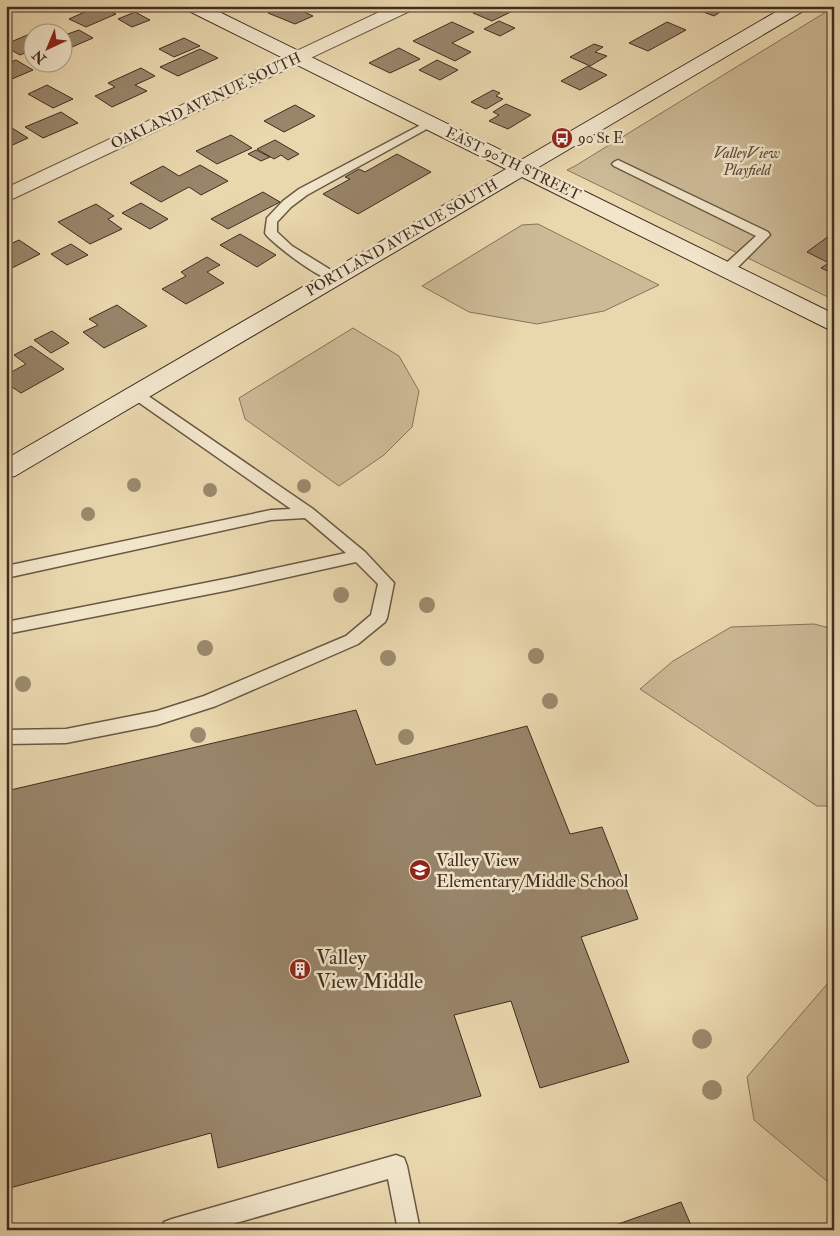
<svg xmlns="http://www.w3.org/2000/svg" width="840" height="1236" font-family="'IM FELL Double Pica',serif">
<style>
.green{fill:#ccba96;stroke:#86745b}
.building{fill:#98856a;stroke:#402d20}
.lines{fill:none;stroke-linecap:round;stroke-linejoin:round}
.lane-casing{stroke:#6a5844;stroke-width:3}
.street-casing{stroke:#6a5844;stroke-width:2}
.secondary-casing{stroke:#402d20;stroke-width:2}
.lane{fill:#f1e5ca;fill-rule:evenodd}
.street{fill:#f1e5ca;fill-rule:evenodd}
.secondary{fill:#f1e5ca;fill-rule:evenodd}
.tree{fill:#9b896d}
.labels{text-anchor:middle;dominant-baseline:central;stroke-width:5;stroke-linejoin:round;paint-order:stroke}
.far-street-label{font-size:15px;fill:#402d20;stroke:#f1e5ca}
.far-poi-label{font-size:15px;fill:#402d20;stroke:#f1e5ca;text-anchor:start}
.far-park-label{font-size:15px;font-style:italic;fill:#5c4938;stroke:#f1e5ca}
.poi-label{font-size:18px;fill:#402d20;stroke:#f1e5ca;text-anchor:start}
.near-poi-label{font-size:21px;fill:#402d20;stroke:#f1e5ca;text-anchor:start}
</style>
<rect width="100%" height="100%" fill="#e9d7ae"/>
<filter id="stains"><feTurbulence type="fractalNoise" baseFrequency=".004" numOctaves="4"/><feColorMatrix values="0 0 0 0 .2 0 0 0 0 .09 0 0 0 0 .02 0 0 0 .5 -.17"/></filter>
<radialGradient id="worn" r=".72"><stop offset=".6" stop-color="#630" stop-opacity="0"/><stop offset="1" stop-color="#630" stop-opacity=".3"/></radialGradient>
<!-- green -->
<path class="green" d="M834,7V300L567,170L575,166Z
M538,224L659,285L604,311L537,324L469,312L422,286L522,225Z
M353,328L399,356L419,391L412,427L384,455L339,486L245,419L239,398Z
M814,624L834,629V806H817L640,689L673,661L731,627Z
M834,976V1187L754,1120L747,1077Z"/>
<!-- building -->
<path class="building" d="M98,6L116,14L86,27L69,19Z
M282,6H292L313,16L295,24L268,13Z
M486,6H514L519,8L492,21L473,13Z
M696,6H730L714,16L693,8Z
M135,12L150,20L132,27L118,19Z
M499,21L515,28L500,36L484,29Z
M452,22L474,32L452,43L471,52L455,61L413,41Z
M667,22L686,30L648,51L629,43Z
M79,30L93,38L72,47L62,41V36Z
M32,33V50L20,55L6,47V44Z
M184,38L200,46L174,57L159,49Z
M594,44L603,47L595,52L607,56L590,66L570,57Z
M399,48L420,59L390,73L369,63Z
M200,49L218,58L178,76L160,67Z
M16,60L33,70L12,79L6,75V64Z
M437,60L458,70L440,80L419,70Z
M588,66L607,75L580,90L561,81Z
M141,68L155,76L135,85L147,91L112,107L95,96L115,87L108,83Z
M47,85L73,99L53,108L28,94Z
M493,90L500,93L496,96L503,99L486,109L471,102Z
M506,104L531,115L508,129L489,121L499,115L493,112Z
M295,105L315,116L284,132L264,121Z
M61,112L78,123L43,138L25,127Z
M12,128L28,138L6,148V131Z
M231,135L252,148L217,164L196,151Z
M275,140L299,154L288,160L281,155L274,159L257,149Z
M256,150L270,157L261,161L248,154Z
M397,154L431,172L358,214L323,194L350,179L345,177L359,169L365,172Z
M200,165L228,181L201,195L189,187L161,202L130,183L163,166L179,176Z
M263,192L280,202L228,229L211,219Z
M141,203L168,219L150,229L122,213Z
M96,204L114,216L108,219L122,229L90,244L58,222Z
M833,233H834V274L821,268L829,263L807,252Z
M240,234L276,255L257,267L220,245Z
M19,240L40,254L6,271V246Z
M71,244L88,255L67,265L51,254Z
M207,257L220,265L207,272L224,283L186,304L162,289L186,276L181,272Z
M117,305L147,326L104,348L83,332L98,325L89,319Z
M52,331L69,343L51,353L34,340Z
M31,346L64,369L21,393L6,383V375L26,364L14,355Z
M356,710L376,765L527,726L570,834L602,827L638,919L581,937L629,1062L540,1088L511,1001L454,1015L481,1096L218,1168L211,1133L6,1189V791Z
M681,1202L693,1230H601Z"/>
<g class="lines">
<!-- lane casing -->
<g class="lane-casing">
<path id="lane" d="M430,120L434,121L436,123L434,125L307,195L291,207L277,222V232L292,246L339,275L340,278L339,281C324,284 278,247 267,236L265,233L267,218L283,201L299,189Z
M618,160L768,232L770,235L732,273H722L721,270L722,267L756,236L614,166L612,164L614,162Z
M136,390L141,391L313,509L365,552L394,583L387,618L385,622L358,644L216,706L157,725L66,743L6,744V730L66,729L157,711L204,696L346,636L371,615L378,584L356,562L230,590L6,634V622L230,578L346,553L305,518L271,520L6,578V566L271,510L291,509L131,397L129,394L131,391Z
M396,1155L404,1158L407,1166L420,1230H398L388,1179L212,1230H161L164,1222L172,1219Z"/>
</g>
<!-- street casing -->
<g class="street-casing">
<path id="street" d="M6,6H18L16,10L6,13Z
M392,6H414L412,10L6,202V188Z"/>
</g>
<!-- secondary casing -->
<g class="secondary-casing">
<path id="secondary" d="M185,6H207L521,160L786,6H807L805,10L537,168L834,314V330L826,328L522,177L15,476L6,478V459L506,169L187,10Z"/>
</g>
<!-- lane -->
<use href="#lane" class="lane"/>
<!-- street -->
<use href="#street" class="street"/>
<!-- secondary -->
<use href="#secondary" class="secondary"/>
</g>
<!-- trees -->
<g class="tree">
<circle cx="134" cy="485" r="7"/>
<circle cx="304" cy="486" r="7"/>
<circle cx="210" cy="490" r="7"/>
<circle cx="88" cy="514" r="7"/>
<circle cx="341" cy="595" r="8"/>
<circle cx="427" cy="605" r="8"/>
<circle cx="205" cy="648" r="8"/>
<circle cx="536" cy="656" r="8"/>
<circle cx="388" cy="658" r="8"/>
<circle cx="23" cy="684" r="8"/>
<circle cx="550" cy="701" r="8"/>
<circle cx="198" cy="735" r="8"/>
<circle cx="406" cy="737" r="8"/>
<circle cx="702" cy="1039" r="10"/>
<circle cx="712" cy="1090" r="10"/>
</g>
<!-- icons -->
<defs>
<g id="bus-disc" transform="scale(1.125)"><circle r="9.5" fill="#8f2418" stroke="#f1e5ca"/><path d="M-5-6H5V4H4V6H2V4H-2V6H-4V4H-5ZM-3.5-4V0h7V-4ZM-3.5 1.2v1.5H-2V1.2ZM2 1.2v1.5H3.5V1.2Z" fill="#fff"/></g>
<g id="school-disc" transform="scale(1.125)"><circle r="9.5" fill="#8f2418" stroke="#f1e5ca"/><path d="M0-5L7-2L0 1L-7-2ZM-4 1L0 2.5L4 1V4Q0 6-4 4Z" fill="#fff"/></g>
<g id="building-disc" transform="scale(1.125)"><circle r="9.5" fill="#8f2418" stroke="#f1e5ca"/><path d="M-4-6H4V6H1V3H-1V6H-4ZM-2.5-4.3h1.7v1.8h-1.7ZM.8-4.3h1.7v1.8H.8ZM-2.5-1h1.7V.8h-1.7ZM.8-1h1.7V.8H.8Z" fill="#fff"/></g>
</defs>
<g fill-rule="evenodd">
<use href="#bus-disc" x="562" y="138"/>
<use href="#school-disc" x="420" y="870"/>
<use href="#building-disc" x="300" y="969"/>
</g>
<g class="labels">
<!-- far-street labels -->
<g class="far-street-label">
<text transform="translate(206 101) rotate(-25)">OAKLAND AVENUE SOUTH</text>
<text transform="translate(513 164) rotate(26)">EAST 90TH STREET</text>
<text transform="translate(402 238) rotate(-30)">PORTLAND AVENUE SOUTH</text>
</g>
<!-- far-poi labels -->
<g class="far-poi-label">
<text x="578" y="138">90 St E</text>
</g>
<!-- far-park labels -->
<g class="far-park-label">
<text x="747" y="153">ValleyView<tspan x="747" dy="17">Playfield</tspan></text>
</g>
<!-- poi labels -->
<g class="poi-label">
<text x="436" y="860">Valley View<tspan x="436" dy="21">Elementary/Middle School</tspan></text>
</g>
<!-- near-poi labels -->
<g class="near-poi-label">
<text x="316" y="957">Valley<tspan x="316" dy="24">View Middle</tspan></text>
</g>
</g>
<!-- margin -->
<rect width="840" height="1236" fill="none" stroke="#e9d7ae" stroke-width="25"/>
<rect x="8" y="8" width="825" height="1221" fill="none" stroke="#402d20" stroke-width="2.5"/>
<rect x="12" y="12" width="815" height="1211" fill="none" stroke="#402d20"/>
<!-- north arrow -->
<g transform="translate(48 48) rotate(224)"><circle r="24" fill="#f1e5ca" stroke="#aa9b86"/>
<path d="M0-4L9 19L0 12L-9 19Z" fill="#8f2418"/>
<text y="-8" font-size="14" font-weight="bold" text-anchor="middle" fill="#402d20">N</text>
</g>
<rect width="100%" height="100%" filter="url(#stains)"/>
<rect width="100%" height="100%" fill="url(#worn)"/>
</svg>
